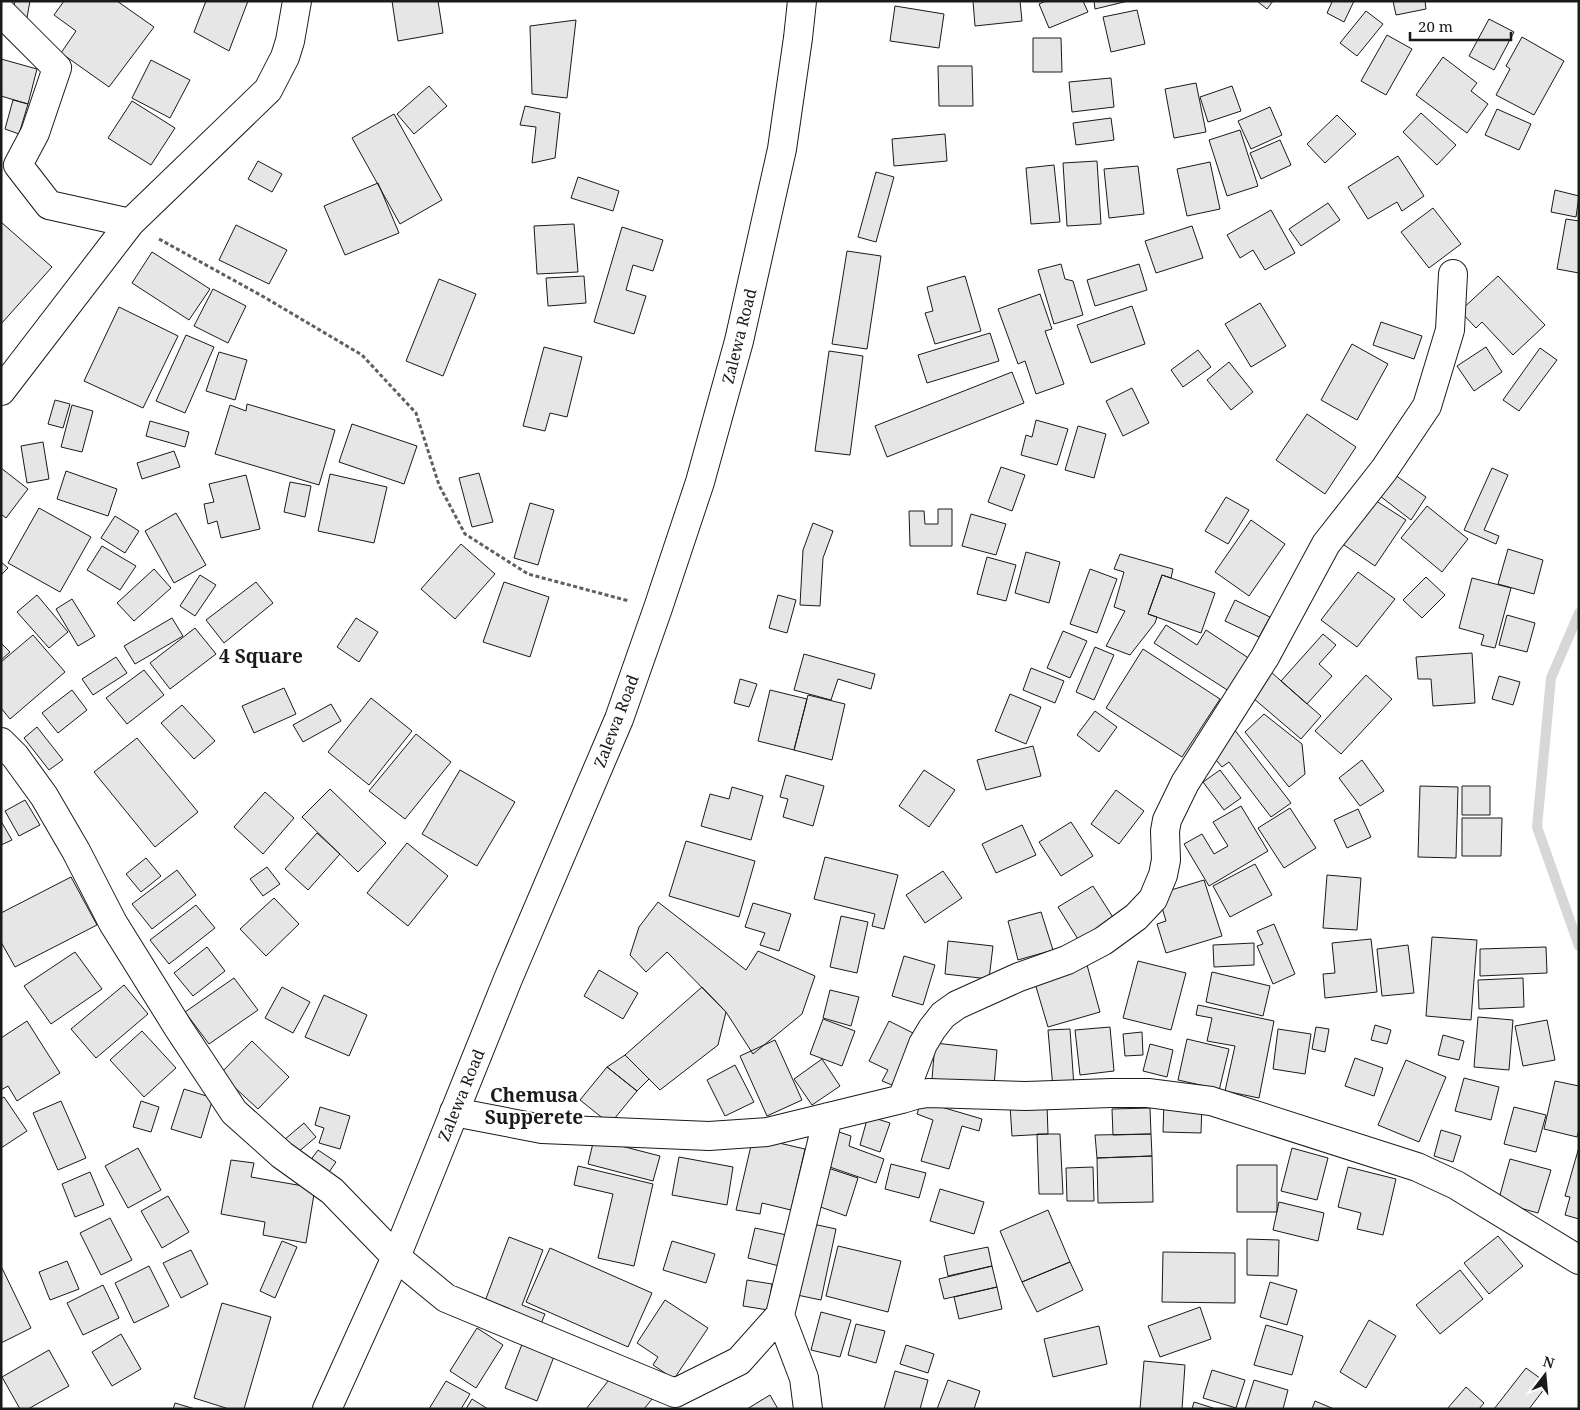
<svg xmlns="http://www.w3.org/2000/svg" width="1580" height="1410" font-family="'Noto Serif',serif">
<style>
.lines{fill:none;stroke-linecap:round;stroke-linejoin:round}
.stream{stroke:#d7d7d7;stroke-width:10}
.building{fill:#e6e6e6;stroke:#1a1a1a}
.minor-casing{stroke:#1a1a1a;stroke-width:30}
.trunk-casing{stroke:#1a1a1a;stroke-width:30}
.path{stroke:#5f5f5f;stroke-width:3;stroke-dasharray:4 2.5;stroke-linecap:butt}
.minor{stroke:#fff;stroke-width:28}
.trunk{stroke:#fff;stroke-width:28}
.labels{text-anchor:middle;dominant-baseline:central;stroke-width:4;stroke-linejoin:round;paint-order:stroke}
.street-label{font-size:16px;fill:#1a1a1a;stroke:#fff}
.quarter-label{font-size:19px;font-weight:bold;fill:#1a1a1a;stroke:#fff}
</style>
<rect width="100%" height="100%" fill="#fff"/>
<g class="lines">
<!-- stream -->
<path class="stream" d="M1579,613L1551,678L1537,827L1579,946"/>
</g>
<!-- building -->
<path class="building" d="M15,1H30L26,23L11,20Z
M64,1H117L154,27L109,87L61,53L76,31L54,15Z
M206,1H248L229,51L194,32Z
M392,1H438L443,33L398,41Z
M973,1H1020L1022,21L975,26Z
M1046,1H1083L1088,12L1049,28L1039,4Z
M1094,1H1128L1095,9Z
M1257,1H1273L1267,9Z
M1331,1H1354L1344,22L1327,13L1332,2Z
M1393,1H1425L1426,9L1396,15Z
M895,6L944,14L939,48L890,41Z
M1137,10L1145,44L1111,52L1103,17Z
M1366,11L1383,24L1357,56L1340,43Z
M1489,19L1514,32L1494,70L1469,56Z
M576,20L567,98L532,94L530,26Z
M1387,35L1412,49L1386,95L1361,81Z
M1522,37L1564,61L1534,115L1496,95L1510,69L1506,66Z
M1033,38H1061L1062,72H1033Z
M1443,57L1477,83L1471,91L1488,104L1467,133L1416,95Z
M1,59L37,69L28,104L1,96Z
M151,60L190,80L170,118L132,98Z
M938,66H972L973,106H939Z
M1111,78L1114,107L1072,112L1069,82Z
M1196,83L1206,132L1174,138L1165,89Z
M429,86L447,106L414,134L397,114Z
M1232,86L1241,111L1208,122L1200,97Z
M13,100L28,104L19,134L5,129Z
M132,101L175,128L151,165L108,138Z
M525,106L560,113L555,158L532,163L536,127L520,125Z
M1270,107L1282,135L1251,149L1238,121Z
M1497,109L1531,124L1519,150L1485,135Z
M1421,113L1456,145L1437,165L1403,132Z
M394,114L442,200L400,224L352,138Z
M1337,115L1356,134L1325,163L1307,144Z
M1111,118L1114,140L1076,145L1073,123Z
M1240,130L1258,186L1227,196L1209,140Z
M945,134L947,161L894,166L892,139Z
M1280,140L1291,165L1261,179L1250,153Z
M1398,156L1424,196L1402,211L1397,202L1368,219L1348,187Z
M258,161L282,174L272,192L248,179Z
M1097,161L1101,224L1067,226L1063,163Z
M1210,162L1220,209L1187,216L1177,169Z
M1054,165L1060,222L1031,224L1026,168Z
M1138,166L1144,214L1109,218L1104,169Z
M876,172L894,177L876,242L858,237Z
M578,177L619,191L613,211L571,198Z
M378,183L399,233L345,255L324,206Z
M1555,190L1579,196L1576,217L1551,212Z
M1328,203L1340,220L1301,246L1289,229Z
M1433,208L1461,244L1429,268L1401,232Z
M1271,210L1295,253L1265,270L1253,250L1240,258L1227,235Z
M1566,219L1579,221V273L1557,269Z
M1,222L52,267L1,324Z
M574,224L578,272L537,274L534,226Z
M236,225L287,250L269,284L219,260Z
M1192,226L1203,258L1156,273L1145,241Z
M622,227L663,240L653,271L633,265L626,290L646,296L634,334L594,322Z
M847,251L881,256L867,349L832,344Z
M152,252L210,289L189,320L132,283Z
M1061,264L1065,279L1073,281L1083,315L1054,324L1038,270Z
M1139,264L1147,290L1095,306L1087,280Z
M584,276L586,303L548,306L546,278Z
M965,276L981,331L935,344L925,313L933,311L927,287Z
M1498,276L1545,325L1513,355L1482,322L1476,328L1460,311Z
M439,279L476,294L443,376L406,361Z
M213,289L246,306L228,343L194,326Z
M1040,294L1052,329L1045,331L1064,384L1036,394L1025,361L1018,364L998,309Z
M1260,303L1286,346L1251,367L1225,324Z
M1132,306L1145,344L1091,363L1077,325Z
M119,307L178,336L143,408L84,381Z
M1381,322L1422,336L1414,359L1373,345Z
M990,333L999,361L927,383L918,355Z
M186,335L214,347L185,413L156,401Z
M1352,344L1388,364L1357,420L1321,400Z
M544,347L582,357L567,417L550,413L545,431L523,426Z
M1486,347L1502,372L1474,391L1457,366Z
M1540,348L1557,360L1519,411L1503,400Z
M1198,350L1211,367L1183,387L1171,370Z
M829,351L863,356L850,455L815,451Z
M219,352L247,360L235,400L206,391Z
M1229,362L1253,392L1231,410L1207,380Z
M1012,372L1024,403L887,457L875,426Z
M1132,388L1149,423L1123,436L1106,401Z
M55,400L70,404L63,428L48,424Z
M247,404L335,430L319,485L215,454L230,405L246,411Z
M72,405L93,411L82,452L61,447Z
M1307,414L1356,447L1325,494L1276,460Z
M1036,420L1068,429L1057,465L1021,455L1026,435L1032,437Z
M150,421L189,432L185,447L146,436Z
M352,424L417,446L404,484L339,462Z
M1078,426L1106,434L1094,478L1065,470Z
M43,442L49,479L27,483L21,446Z
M174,451L180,467L142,479L137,463Z
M1001,467L1025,475L1012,511L988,502Z
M1,468L28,489L6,518L1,514Z
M1492,468L1508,475L1484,530L1499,536L1496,544L1464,530Z
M66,471L117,489L108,516L57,499Z
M479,473L493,522L472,527L459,478Z
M330,474L387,487L374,543L318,531Z
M246,475L260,529L221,538L217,521L208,524L204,504L214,502L209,484Z
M1395,475L1426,497L1411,520L1380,496Z
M290,482L311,486L305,517L284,512Z
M1226,497L1249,510L1228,544L1205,531Z
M1370,497L1406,520L1375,566L1338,541Z
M530,503L554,510L538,565L514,558Z
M1427,506L1468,539L1442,572L1401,538Z
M39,508L91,537L60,592L8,563Z
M938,509H952V546H910L909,511H924L925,524H938Z
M176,513L206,565L174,583L145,531Z
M971,514L1006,524L996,555L962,546Z
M115,516L139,531L125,553L101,538Z
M1251,520L1285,544L1249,596L1215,572Z
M813,523L833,531L823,558L820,606L800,605L803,550Z
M461,544L495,574L455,619L421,589Z
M102,546L136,566L120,590L87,570Z
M1508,549L1543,560L1534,594L1498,584Z
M1026,552L1060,562L1049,603L1015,593Z
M1120,554L1173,569L1171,578L1162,575L1148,614L1157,617L1155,623L1130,655L1106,646L1125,611L1114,607L1124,572L1114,569Z
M987,557L1016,565L1006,601L977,594Z
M1,562L8,568L1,575Z
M154,569L171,588L134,621L117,603Z
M1090,569L1117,579L1097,633L1070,624Z
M1358,572L1395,599L1357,647L1321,620Z
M200,575L216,585L195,616L180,606Z
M1162,575L1215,593L1201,633L1148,614Z
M1426,577L1445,595L1422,618L1403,600Z
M1472,578L1511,588L1495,648L1481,645L1484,635L1459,628Z
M256,582L273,603L224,643L206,620Z
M504,582L549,597L530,657L483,642Z
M37,595L68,632L49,648L17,612Z
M778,595L796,600L787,633L769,628Z
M72,599L95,636L78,646L56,609Z
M1235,600L1270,617L1259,637L1225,621Z
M1507,615L1535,623L1527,652L1499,645Z
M172,618L183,636L135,664L124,646Z
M356,618L378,632L359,662L337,647Z
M1166,625L1197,645L1206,630L1253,661L1232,693L1154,643Z
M195,628L216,654L170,689L150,663Z
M1063,631L1087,641L1070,678L1047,668Z
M1323,634L1336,645L1319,664L1332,676L1307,704L1281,681Z
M33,635L65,672L10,719L1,708V662Z
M1,643L10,652L1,660Z
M1095,647L1114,655L1094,700L1076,692Z
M1143,649L1220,699L1182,757L1106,708Z
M1472,653L1475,703L1433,706L1431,679H1418L1416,657Z
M804,654L875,674L871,689L838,679L831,700L794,690Z
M116,657L127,673L93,695L82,679Z
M1263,665L1321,716L1301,739L1253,698Z
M1031,668L1064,681L1055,703L1023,690Z
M144,670L164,695L127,724L106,698Z
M1366,675L1392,699L1341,754L1315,731Z
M1499,676L1520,682L1513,705L1492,699Z
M740,679L757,684L749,707L734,703Z
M284,688L296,714L254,733L242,706Z
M72,690L87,710L58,733L42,713Z
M770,690L807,699L794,750L758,741Z
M1010,694L1041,707L1026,744L995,731Z
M808,695L845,704L832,760L794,750Z
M371,698L412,731L369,785L328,752Z
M331,704L341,721L303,742L293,725Z
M182,705L215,741L194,759L161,723Z
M1095,711L1117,727L1099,752L1077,735Z
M1264,714L1302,744L1305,774L1289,787L1245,732Z
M37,727L63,760L49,770L24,738Z
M1234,729L1291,803L1271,817L1229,762L1222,767L1211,754Z
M416,734L451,762L405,819L369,791Z
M137,738L198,812L155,847L94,772Z
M1033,746L1041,776L986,790L977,760Z
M1362,760L1384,791L1360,806L1339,778Z
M460,770L515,802L477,866L422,834Z
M924,770L955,790L929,827L899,806Z
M1220,770L1241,798L1224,810L1203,782Z
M786,775L824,786L813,826L783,817L788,799L780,797Z
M1420,786L1458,787L1456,858L1418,857Z
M1462,786H1490V815H1462Z
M732,787L763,796L751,840L701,826L710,794L729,799Z
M330,789L386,843L358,872L302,817Z
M1116,790L1144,811L1119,844L1091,824Z
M265,792L294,818L263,854L234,827Z
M25,800L40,825L19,836L5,811Z
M1241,806L1268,851L1209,886L1184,844L1202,834L1214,854L1228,846L1213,822Z
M1290,808L1316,848L1284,868L1258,828Z
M1358,809L1371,837L1347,848L1334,820Z
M1462,818H1502L1501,856H1462Z
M1,821L12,840L1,845Z
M1071,822L1093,856L1061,876L1039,842Z
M1022,825L1036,855L996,873L982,844Z
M317,833L340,854L308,890L285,869Z
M686,841L755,861L739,917L669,896Z
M407,843L448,876L408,926L367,893Z
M825,857L898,875L884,929L872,926L875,914L814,899Z
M146,858L161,876L141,892L126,874Z
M1255,864L1272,895L1230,917L1213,886Z
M267,867L280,884L263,896L250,879Z
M177,870L196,895L152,929L132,904Z
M943,871L962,898L925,923L906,895Z
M1327,875L1361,878L1357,930L1323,928Z
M71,877L97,925L15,967L1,942V913Z
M1204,880L1222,936L1166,953L1157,924L1166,921L1158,894Z
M1093,886L1116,922L1081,944L1058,907Z
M274,898L299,924L266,956L240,929Z
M658,902L746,970L758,951L815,976L802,1014L753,1054L726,1012L667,952L646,972L630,955L639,927Z
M753,903L791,914L779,951L760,945L765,933L745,927Z
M196,905L215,928L169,964L150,940Z
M1041,912L1053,950L1018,960L1008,921Z
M841,916L868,922L857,973L830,967Z
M1274,924L1295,974L1273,984L1257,946L1263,944L1257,931Z
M1432,937L1477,940L1471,1020L1426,1016Z
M1371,939L1377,992L1325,998L1323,974L1335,973L1332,943Z
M948,941L993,946L989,979L945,974Z
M1254,943V965L1214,967L1213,945Z
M1408,945L1414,993L1382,996L1377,949Z
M207,947L225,971L193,996L174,973Z
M1546,947L1547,973L1480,976V949Z
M75,952L102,989L51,1024L24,986Z
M904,956L935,965L923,1005L892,996Z
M1138,961L1186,973L1171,1030L1123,1018Z
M1087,965L1100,1012L1048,1027L1034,980Z
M599,970L638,993L623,1019L584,996Z
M1212,972L1270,986L1263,1016L1206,1002Z
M234,978L258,1010L209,1044L185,1012Z
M1523,978L1524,1007L1479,1009L1478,980Z
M124,985L148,1014L96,1058L71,1029Z
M282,987L310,1002L293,1033L265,1018Z
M702,987L726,1012L718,1045L660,1090L625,1055Z
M830,990L859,997L851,1026L823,1018Z
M324,995L367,1015L349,1056L305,1037Z
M1198,1005L1274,1021L1259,1098L1225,1091L1235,1046L1207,1041L1212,1018L1196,1015Z
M1478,1017L1513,1020L1509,1070L1474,1067Z
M823,1019L855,1031L842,1066L810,1054Z
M1547,1020L1555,1060L1523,1066L1515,1026Z
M27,1021L60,1073L17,1101L8,1086L1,1090V1038Z
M889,1021L917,1035L892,1085L882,1081L888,1070L869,1061Z
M1375,1025L1391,1030L1387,1044L1371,1040Z
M1110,1027L1114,1071L1080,1075L1075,1030Z
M1316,1027L1329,1029L1325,1052L1312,1049Z
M1070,1029L1074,1087L1053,1089L1048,1030Z
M1278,1029L1311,1034L1305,1074L1273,1069Z
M142,1031L176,1068L144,1097L110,1060Z
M1142,1032L1143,1055L1125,1056L1123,1034Z
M1443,1035L1464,1041L1459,1060L1438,1055Z
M1187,1039L1229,1049L1218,1095L1204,1092L1205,1086L1178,1080Z
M775,1040L802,1100L767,1116L740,1056Z
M252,1041L289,1077L258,1109L220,1074Z
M935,1043L997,1050L994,1086L932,1079Z
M1150,1044L1173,1050L1167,1077L1143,1071Z
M625,1055L649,1079L637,1091L607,1067Z
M1355,1058L1383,1068L1374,1096L1345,1086Z
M822,1059L840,1086L812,1105L794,1079Z
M1406,1060L1446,1077L1419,1142L1378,1125Z
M735,1065L754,1102L725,1116L707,1080Z
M607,1067L637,1091L610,1124L580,1100Z
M1464,1078L1499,1087L1491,1120L1455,1111Z
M1555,1081L1579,1086V1130L1577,1137L1544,1129Z
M184,1089L213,1098L201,1138L171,1129Z
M4,1097L27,1131L1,1148V1099Z
M61,1101L86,1158L58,1170L33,1113Z
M141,1101L159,1107L151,1132L133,1127Z
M921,1101L982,1119L979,1131L962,1126L949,1169L921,1161L933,1120L917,1114Z
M1164,1101L1202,1102L1201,1133L1163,1132Z
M1047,1105L1048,1134L1012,1136L1010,1106Z
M320,1107L350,1116L340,1149L319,1143L324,1128L315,1125Z
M1514,1107L1546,1115L1536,1152L1504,1144Z
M1150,1108L1151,1134L1113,1135L1112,1109Z
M868,1116L890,1123L880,1152L860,1145Z
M304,1123L316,1137L297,1153L284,1140Z
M1441,1130L1461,1136L1453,1162L1434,1156Z
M836,1131L851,1136L849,1146L884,1159L876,1183L824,1165Z
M1037,1134H1060L1063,1194H1039Z
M1151,1134L1152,1156L1097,1158L1095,1135Z
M753,1137L805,1149L791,1210L762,1203L760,1214L736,1210Z
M594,1139L660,1156L653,1181L588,1164Z
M1579,1147V1219L1565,1215L1570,1197L1565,1196Z
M138,1148L161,1190L128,1208L105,1166Z
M1292,1148L1328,1158L1317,1200L1281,1191Z
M318,1150L336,1162L325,1178L307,1165Z
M1152,1156L1153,1202L1098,1203L1097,1158Z
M679,1157L733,1167L727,1205L672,1195Z
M1510,1159L1551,1170L1538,1213L1498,1202Z
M231,1160L254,1163L251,1177L315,1188L306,1243L263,1235L265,1222L221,1214Z
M891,1164L926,1173L919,1198L885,1189Z
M1237,1165H1277V1212H1237Z
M578,1166L653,1184L634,1266L598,1258L613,1194L574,1185Z
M825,1167L858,1178L846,1216L812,1204Z
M1093,1167L1094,1201H1067L1066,1168Z
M1348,1167L1396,1179L1383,1235L1357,1229L1361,1213L1338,1207Z
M90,1172L104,1205L75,1217L62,1184Z
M940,1189L984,1202L974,1234L930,1221Z
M168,1196L189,1232L162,1248L141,1211Z
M1279,1202L1324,1213L1318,1241L1273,1230Z
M1048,1210L1070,1262L1022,1282L1000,1231Z
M110,1218L132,1260L101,1275L80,1233Z
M813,1224L836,1229L821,1300L797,1295Z
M755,1228L791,1236L783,1267L748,1258Z
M1498,1236L1523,1266L1489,1294L1464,1263Z
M509,1237L543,1250L522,1305L545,1314L540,1326L484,1304Z
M1247,1239L1279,1240L1278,1276L1247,1275Z
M282,1241L297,1247L275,1298L260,1291Z
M672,1241L715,1254L706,1283L663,1270Z
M838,1246L901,1261L888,1312L826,1296Z
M988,1247L992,1266L948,1276L944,1256Z
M550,1248L652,1293L628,1347L526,1302Z
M191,1250L208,1284L181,1298L163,1263Z
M1163,1252L1235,1253V1303L1162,1302Z
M67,1261L79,1289L50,1300L39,1272Z
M1070,1262L1083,1290L1037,1312L1022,1282Z
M149,1266L169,1306L134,1323L115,1283Z
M992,1266L997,1287L944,1299L939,1279Z
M2,1268L31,1328L1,1343V1269Z
M1460,1270L1483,1299L1440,1334L1416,1305Z
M747,1280L772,1284L768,1310L743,1306Z
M1270,1282L1297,1290L1287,1325L1260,1317Z
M103,1285L119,1318L83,1335L67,1303Z
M997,1287L1002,1309L959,1319L954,1297Z
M665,1300L708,1328L674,1379L653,1365L658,1357L637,1343Z
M222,1303L271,1317L244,1409H229L194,1398Z
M1200,1307L1211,1339L1160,1357L1148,1326Z
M821,1312L851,1320L840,1357L811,1350Z
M1369,1320L1396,1336L1366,1388L1340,1372Z
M856,1324L885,1331L876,1363L848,1355Z
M1266,1325L1303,1336L1292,1375L1254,1365Z
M1099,1326L1107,1364L1053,1377L1044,1339Z
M477,1328L503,1345L476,1388L450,1371Z
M121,1334L141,1369L112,1386L92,1352Z
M526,1334L558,1346L537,1401L505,1388Z
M906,1345L934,1354L928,1373L900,1364Z
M49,1350L69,1386L28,1409H20L2,1377Z
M1144,1361L1185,1365L1182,1409H1140Z
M1526,1368L1548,1384L1529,1409H1494Z
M1212,1370L1245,1380L1236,1408L1203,1398Z
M616,1371L652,1399L644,1409H586Z
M895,1371L928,1380L920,1409H884Z
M948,1380L980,1391L974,1409H937Z
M1254,1380L1288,1390L1283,1409H1245Z
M446,1381L470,1394L461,1409H429Z
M1466,1387L1484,1403L1479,1409H1447Z
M770,1395L778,1409H747Z
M472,1399L488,1409H466Z
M1315,1401L1334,1409H1312Z
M1194,1402L1216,1409H1192Z
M175,1403L195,1409H173Z"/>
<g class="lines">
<!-- minor casing -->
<g class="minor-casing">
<path id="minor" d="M1,12L57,68L35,133L18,165L49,205L130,223
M1,391L130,223L268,90L285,57L290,41L297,1
M1,742L15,756L44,796L76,851L113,923L179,1029L234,1112L282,1155L332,1191L396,1257L446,1298L675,1393L739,1361L780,1315L828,1117
M902,1099L923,1044L932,1029L943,1015L957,1005L1019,977L1067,960L1103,941L1136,917L1153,899L1163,875L1166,860L1165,831L1167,820L1185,783L1265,657L1326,544L1384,470L1427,406L1450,330L1453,274
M454,1112L542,1129L709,1136L767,1132L902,1099L915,1095L928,1093L1026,1096L1111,1093H1148L1211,1101L1417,1167L1456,1185L1579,1260
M780,1315L804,1378L808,1409"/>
</g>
<!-- trunk casing -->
<g class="trunk-casing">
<path id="trunk" d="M327,1409L396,1257L508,979L619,719L658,608L700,482L739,341L782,149L798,38L802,1"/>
</g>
<!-- path -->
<path class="path" d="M159,239L264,297L362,355L416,413L439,485L465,534L528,574L629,601"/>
<!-- minor -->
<use href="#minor" class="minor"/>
<!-- trunk -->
<use href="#trunk" class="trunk"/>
</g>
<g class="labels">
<!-- street labels -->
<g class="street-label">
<text transform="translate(739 336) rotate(-76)">Zalewa Road</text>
<text transform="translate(616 721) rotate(-69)">Zalewa Road</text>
<text transform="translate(461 1095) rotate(-68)">Zalewa Road</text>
</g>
<!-- quarter labels -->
<g class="quarter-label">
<text x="261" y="656">4 Square</text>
<text x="534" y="1095">Chemusa<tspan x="534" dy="22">Supperete</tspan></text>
</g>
</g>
<!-- border -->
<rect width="1580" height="1410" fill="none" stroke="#1a1a1a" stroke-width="5"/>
<!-- north arrow -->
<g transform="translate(1545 1375) rotate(16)" stroke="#ffffff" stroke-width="4" paint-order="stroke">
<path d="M0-4L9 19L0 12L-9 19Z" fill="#1a1a1a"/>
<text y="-8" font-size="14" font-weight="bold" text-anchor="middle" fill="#1a1a1a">N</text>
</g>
<!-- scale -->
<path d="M1410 32v8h101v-8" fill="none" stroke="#1a1a1a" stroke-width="2.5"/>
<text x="1418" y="32" font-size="15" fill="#1a1a1a" stroke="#ffffff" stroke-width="4" paint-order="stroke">20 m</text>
</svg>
